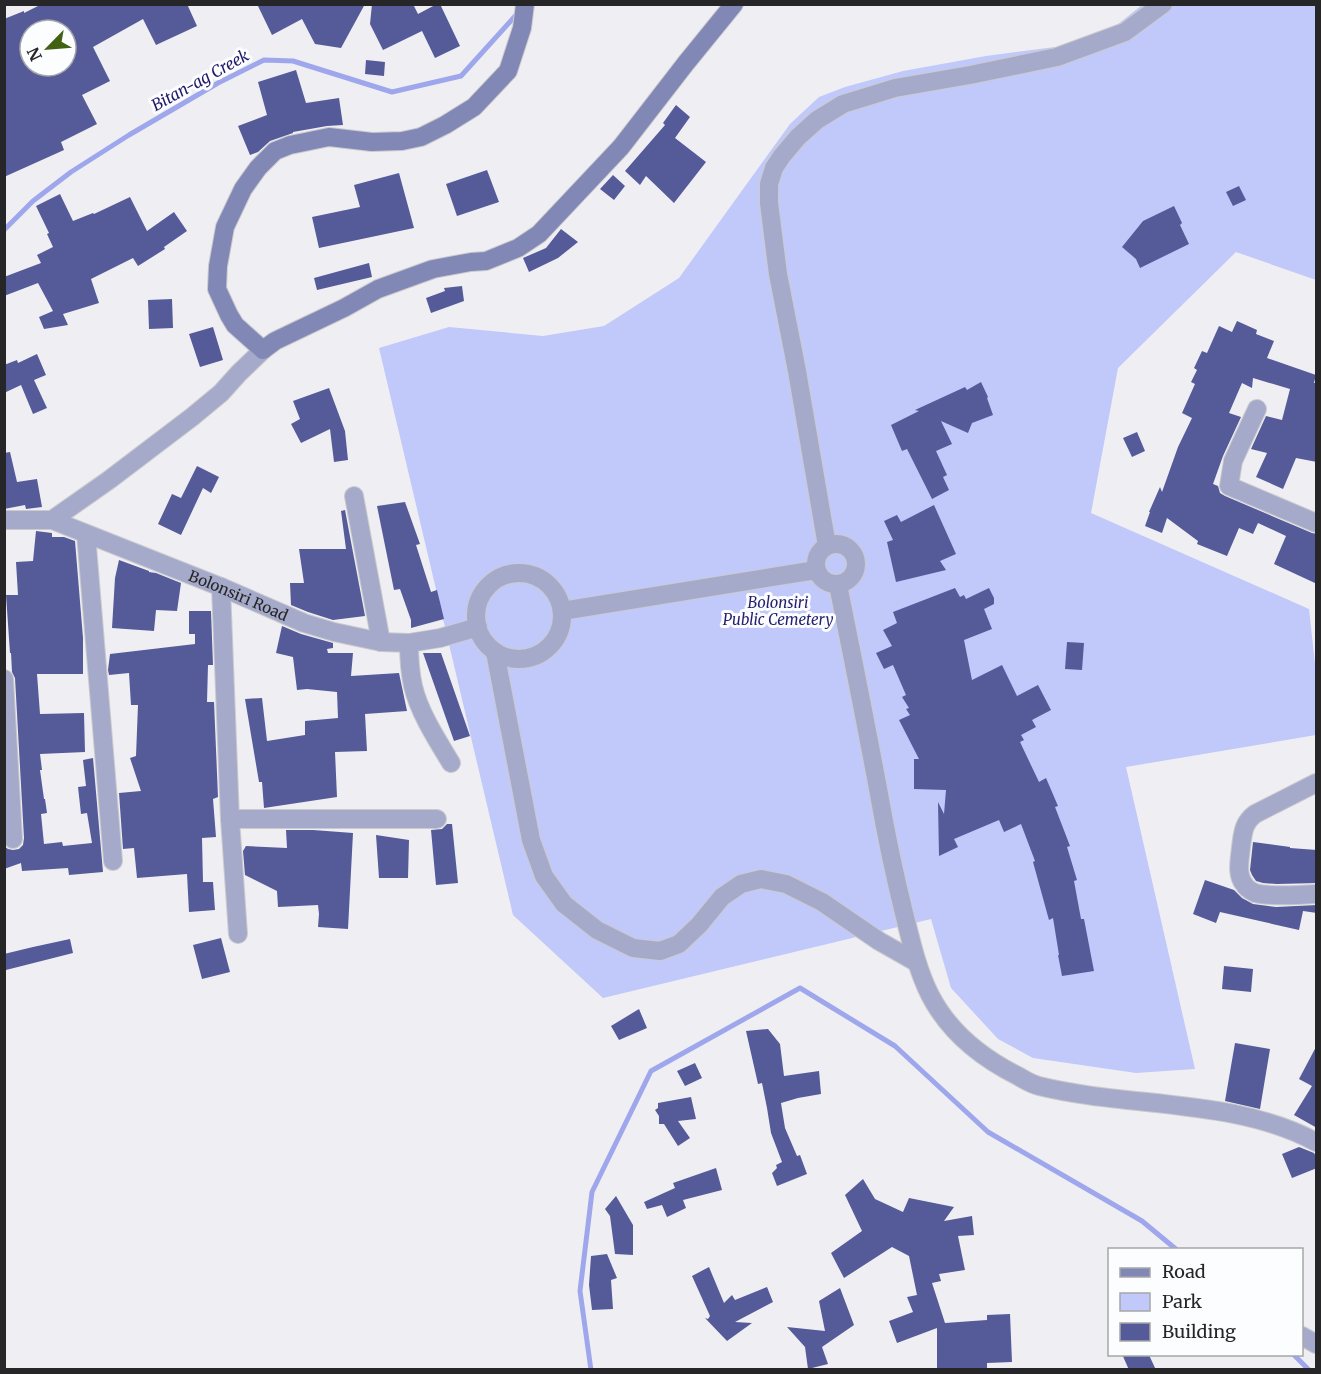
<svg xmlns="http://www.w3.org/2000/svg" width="1321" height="1374" font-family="Merriweather,serif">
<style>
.green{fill:#c1c8fa}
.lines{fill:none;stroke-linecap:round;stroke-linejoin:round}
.stream{stroke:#9fa7ec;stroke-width:5}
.building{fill:#555a99;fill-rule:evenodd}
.minor-casing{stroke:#cbcbce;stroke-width:20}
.secondary-casing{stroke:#cbcbce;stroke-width:20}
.minor{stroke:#a6aaca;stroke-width:18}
.secondary{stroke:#8288b6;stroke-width:18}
.labels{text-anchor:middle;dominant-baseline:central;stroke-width:6;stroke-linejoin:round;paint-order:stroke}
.street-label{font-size:15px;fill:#262628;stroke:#fcfdff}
.park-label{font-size:15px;font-style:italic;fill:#251f6e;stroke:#fcfdff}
.water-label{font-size:16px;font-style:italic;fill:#211968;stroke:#fcfdff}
</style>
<rect width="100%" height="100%" fill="#efeff3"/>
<!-- green -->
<path class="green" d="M1142,5H1316V280L1236,252L1118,368L1091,513L1309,609L1316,673V735L1126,767L1195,1069L1136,1073L1033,1058L998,1039L951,988L931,919L603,998L513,915L379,348L449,327L543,336L604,326L679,278L790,124L819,97L845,87L903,71L986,56L1063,46L1103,36Z"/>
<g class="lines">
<!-- stream -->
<path class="stream" d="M4,230L33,201L71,172L129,135L218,83L264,60L293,61L392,92L461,76L517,14
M1293,1354L1309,1370
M591,1370L580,1291L592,1192L651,1071L800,988L895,1046L988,1132L1142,1221L1177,1250"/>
</g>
<!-- building -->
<path class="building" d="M42,4H187L197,26L156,45L143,19L93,47L110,81L82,95L97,124L61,142L64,150L4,177V19L24,11V13ZM49,23L53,30H66V66H30V51L23,36L30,32V30H35Z
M257,4H365L341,48L315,44L302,19L272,35Z
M372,4H413L418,14L437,4H440L460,46L435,58L422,31L383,50L370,24Z
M366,60L385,62L384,76L365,74Z
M296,70L306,103L339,98L343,125L327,126L293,132V133L270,141L258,152L250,155L238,126L267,115L258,82Z
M676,105L690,117L675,138L706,162L674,203L646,176L640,185L625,171L665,125L663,123Z
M487,170L499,202L457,216L446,184Z
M399,173L414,228L319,248L312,217L360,207L354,185Z
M613,175L625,186L614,200L600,189Z
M1239,186L1246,200L1233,206L1226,192Z
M60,194L73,221L93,213L94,214L130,197L147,231L174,212L187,231L164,247L165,249L138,266L133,258L91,279L99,303L63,314L68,325L44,329L39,317L53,311L38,283L4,296V277L41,263L37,255L53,247L47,234L49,233L36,206Z
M1174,206L1182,223L1180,225L1189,244L1140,268L1136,259L1122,247L1143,221Z
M561,229L578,242L558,258L529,272L523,258L546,248Z
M369,263L372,277L317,290L314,278Z
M462,286L464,301L431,313L426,298L445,291L444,288Z
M172,299L173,328L149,329L148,300Z
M1237,321L1257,330L1256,334L1274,341L1267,358L1316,375L1314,383H1317V462L1296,458L1283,489L1256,477L1267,453L1251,449L1266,416L1282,420L1290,389L1253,378L1252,388L1242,383L1229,413L1241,417L1223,456L1213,484L1218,486L1220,493L1225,496L1312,533L1317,534V584L1274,564L1286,536L1258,523L1253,534L1239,528L1227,556L1197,544L1198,541L1167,518L1162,533L1145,526L1150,512H1149L1160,487L1162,492L1178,447L1192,418L1182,413L1195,384L1191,382L1197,370L1194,368L1202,351L1207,353L1219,326L1232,332Z
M213,327L223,360L200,367L189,334Z
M37,354L46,375L34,380L47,408L33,414L21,385L4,393V365L17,360L18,363Z
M981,382L988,397L987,398L993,415L972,423L968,433L941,421L952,444L936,451L947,475L943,477L949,490L932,499L907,449L902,451L891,425L919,411L915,410L965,387L967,390Z
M329,388L345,431L348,460L334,462L330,429L301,443L291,424L300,419L293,401Z
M1137,432L1145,451L1132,457L1123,438Z
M10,452L17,482L37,479L42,507L26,509L25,505L4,509V453Z
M197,466L219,477L211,493L203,488L181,535L158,524L172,494L181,498Z
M405,502L420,544L416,545L431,592L437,590L444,619L411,628V620L400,589L394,590L377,506Z
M934,505L956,554L940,561L946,570L896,582L887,542L893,540L884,521L897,515L901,522Z
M345,510L365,616L333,620L308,612L291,605L290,583H304L299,549H346L341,511Z
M36,531L52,533V537H64L75,541L83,638V674H37L40,714L84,713L85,752L40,754L42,770H40L44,799H45L47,813L41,814L44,844L62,842L63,846L92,843L87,813L81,814L78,787L86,786L83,760L93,758L103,872L69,875L68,868L22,871L21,863L4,869V846L8,849L13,850L19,849L23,845L24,838L15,678L12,672L11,653H10L6,595H18L16,562L33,561Z
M119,560L149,571V572L156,573L181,583L177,611L156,610L154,631L112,628L115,578Z
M955,588L960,597L964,595L966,599L989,588L994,598V604L984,609L992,629L964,640L972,680L1002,665L1017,696L1038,685L1051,710L1032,720L1036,727L1021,735L1024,740L1020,742L1039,782L1046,778L1058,806L1055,807L1070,846L1067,847L1077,880L1074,881L1081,919H1084L1094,971L1062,976L1058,955H1059L1053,918L1049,920L1033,862L1035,861L1021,824L1004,832L999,820L954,839L958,847L939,856L938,802L944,814L946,790L914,789V759H919L899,720L910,715L906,709L909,708L902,697L906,695L893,665L884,669L876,653L892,646L883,630L897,623L893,612Z
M189,611H211L213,665H208L207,702H214L218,797L213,799L216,837L202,838L203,882H213L215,910L189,912L187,874L137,878L134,848L123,849L119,793L141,791L130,758L136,756L138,705H131L129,673L109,675L108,670L110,654L195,644V634H189Z
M282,626L301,634L333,643V648L327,649L328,653H353L351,676L399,673L407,711L365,714L367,751L335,752L337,797L264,808L262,782H259L245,699L262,698L267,741L305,735V721L338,718L337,692L307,689L297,690L293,657L276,653Z
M1067,642L1084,643L1082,670L1065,669Z
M423,653H441L470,736L454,741Z
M447,824H452L458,883L436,885L431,830L442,829Z
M286,830H313L353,833L348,929L318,927L319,914L318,905L278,907L277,891L245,875L243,851L246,846L287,848Z
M376,835L409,840L408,878H379Z
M1253,842L1290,847V848L1317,850V883L1277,884L1263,883L1256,881L1252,875L1250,870Z
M1205,880L1234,890L1242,898L1253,904L1276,907L1317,905V913L1303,911L1299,930L1220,912L1216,923L1193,914Z
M221,938L230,972L202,979L193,945Z
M70,939L73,953L6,970L4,954L33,947Z
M1224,966L1253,969L1251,992L1222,989Z
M639,1009L647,1028L619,1040L611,1026Z
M768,1029L780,1044L784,1076L819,1071L821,1094L798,1098L781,1103L785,1128L797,1156L800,1155L807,1174L777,1186L772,1173L777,1168L776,1165L782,1162L771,1133L767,1108L762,1083L758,1084L746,1031Z
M1235,1043L1270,1049L1260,1109L1225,1101Z
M1317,1045V1128L1294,1115L1312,1086L1299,1079Z
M695,1063L702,1078L685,1086L677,1071Z
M691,1097L696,1119L678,1121L690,1138L678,1146L664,1124H659V1116L655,1110L658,1108V1103Z
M1299,1147L1314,1153L1317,1158V1168L1292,1178L1282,1154Z
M716,1168L722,1190L683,1200L686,1208L667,1217L662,1205L647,1209L644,1202L675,1188L673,1183Z
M863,1179L875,1199L903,1212L909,1198L954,1207L944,1221L972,1216L974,1235L958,1236L965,1270L939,1274L941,1281L932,1283L945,1323L987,1320V1315L1010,1314L1012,1362L987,1363V1370H937V1328L897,1343L889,1321L913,1312L907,1297L917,1295L909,1256L892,1247L844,1278L831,1253L862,1231L845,1195Z
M616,1196L633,1225V1255L615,1254L610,1216L605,1209Z
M607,1254L617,1278L611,1280L613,1309L592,1310L589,1285L591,1256Z
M709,1267L724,1303L732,1295L735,1300L767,1287L773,1302L735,1322L752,1323L727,1341L705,1318L708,1319L710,1316L692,1276Z
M840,1288L854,1325L822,1347L828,1364L808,1369L805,1347L787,1327L825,1331L819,1301Z
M1122,1354L1149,1355L1156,1370H1129Z"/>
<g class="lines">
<!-- minor casing -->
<g class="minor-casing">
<g id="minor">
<path d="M1257,409L1233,461L1229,486L1316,523"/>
<path d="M354,496L381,642"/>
<path id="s1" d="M4,520H52L221,587L304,623L334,632L381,642L409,643L440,638L478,627"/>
<path d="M52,520L109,480L192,417L221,393L239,373L263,350"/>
<path d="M86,534L113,861"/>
<circle cx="836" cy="564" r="20"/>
<path d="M827,546L797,371L778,274L769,203V184L774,168L782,156L798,137L817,120L843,104L895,88L970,75L1057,57L1125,32L1163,4"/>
<circle cx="519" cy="616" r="43"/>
<path d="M838,585C852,654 866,724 879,794C886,834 894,873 904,913C911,941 917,969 930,995C949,1032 982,1058 1018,1076C1025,1080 1031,1084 1039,1086C1128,1108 1235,1098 1316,1142"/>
<path d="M221,587L230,819L238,934"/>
<path d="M562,611L816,570"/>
<path d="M409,643C409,657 410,672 413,686C419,712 437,740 451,763"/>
<path d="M495,652L531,840L544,876L564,904L597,930L633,948L660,951L679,944L699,925L722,897L741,884L761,879L786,884L822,902L879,941L916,962"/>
<path d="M4,679L13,839"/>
<path d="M1316,783L1255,814C1243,823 1243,833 1241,847C1240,859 1236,874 1244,884C1246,888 1251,891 1255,893C1270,897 1301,895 1316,894"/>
<path d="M230,819H437"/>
<path d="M1302,1336L1316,1344"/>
</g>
</g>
<!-- secondary casing -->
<g class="secondary-casing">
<path id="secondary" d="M525,4L522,28L508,71L474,107L445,125L421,137L402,141L372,142L329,137L300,143L290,145L275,151L258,168L243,189L225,227L218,266L217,289L229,315L235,325L263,350L275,341L344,308L378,289L433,269L471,262L486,261L518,248L539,234L621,147L686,63L734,4"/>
</g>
<!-- minor -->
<use href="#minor" class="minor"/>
<!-- secondary -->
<use href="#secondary" class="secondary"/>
</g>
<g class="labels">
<!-- street labels -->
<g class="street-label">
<text stroke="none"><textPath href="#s1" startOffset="249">Bolonsiri Road</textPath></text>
</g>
<!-- park labels -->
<g class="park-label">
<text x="778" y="602">Bolonsiri<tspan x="778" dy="17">Public Cemetery</tspan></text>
</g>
<!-- water labels -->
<g class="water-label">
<text transform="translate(200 80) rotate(-29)">Bitan-ag Creek</text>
</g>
</g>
<!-- border -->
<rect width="1321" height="1374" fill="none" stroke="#262628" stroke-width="12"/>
<!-- legend -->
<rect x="1108" y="1248" width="195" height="108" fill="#fcfdff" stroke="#a6a7a9" stroke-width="1.5"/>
<rect x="1120" y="1268" width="30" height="9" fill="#8288b6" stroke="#a6a7a9" stroke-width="1.5"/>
<text x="1162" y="1278" font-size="18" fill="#262628">Road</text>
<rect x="1120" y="1293" width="30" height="18" fill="#c1c8fa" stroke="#a6a7a9" stroke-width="1.5"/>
<text x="1162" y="1308" font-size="18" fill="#262628">Park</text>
<rect x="1120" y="1323" width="30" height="18" fill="#555a99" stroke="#a6a7a9" stroke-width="1.5"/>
<text x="1162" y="1338" font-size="18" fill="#262628">Building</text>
<!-- north arrow -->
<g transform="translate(48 48) rotate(245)"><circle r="28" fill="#fcfdff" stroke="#a6a7a9" stroke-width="1.5"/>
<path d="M0-4.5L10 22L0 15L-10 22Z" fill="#436113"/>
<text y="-9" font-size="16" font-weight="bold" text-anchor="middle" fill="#262628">N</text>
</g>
</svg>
